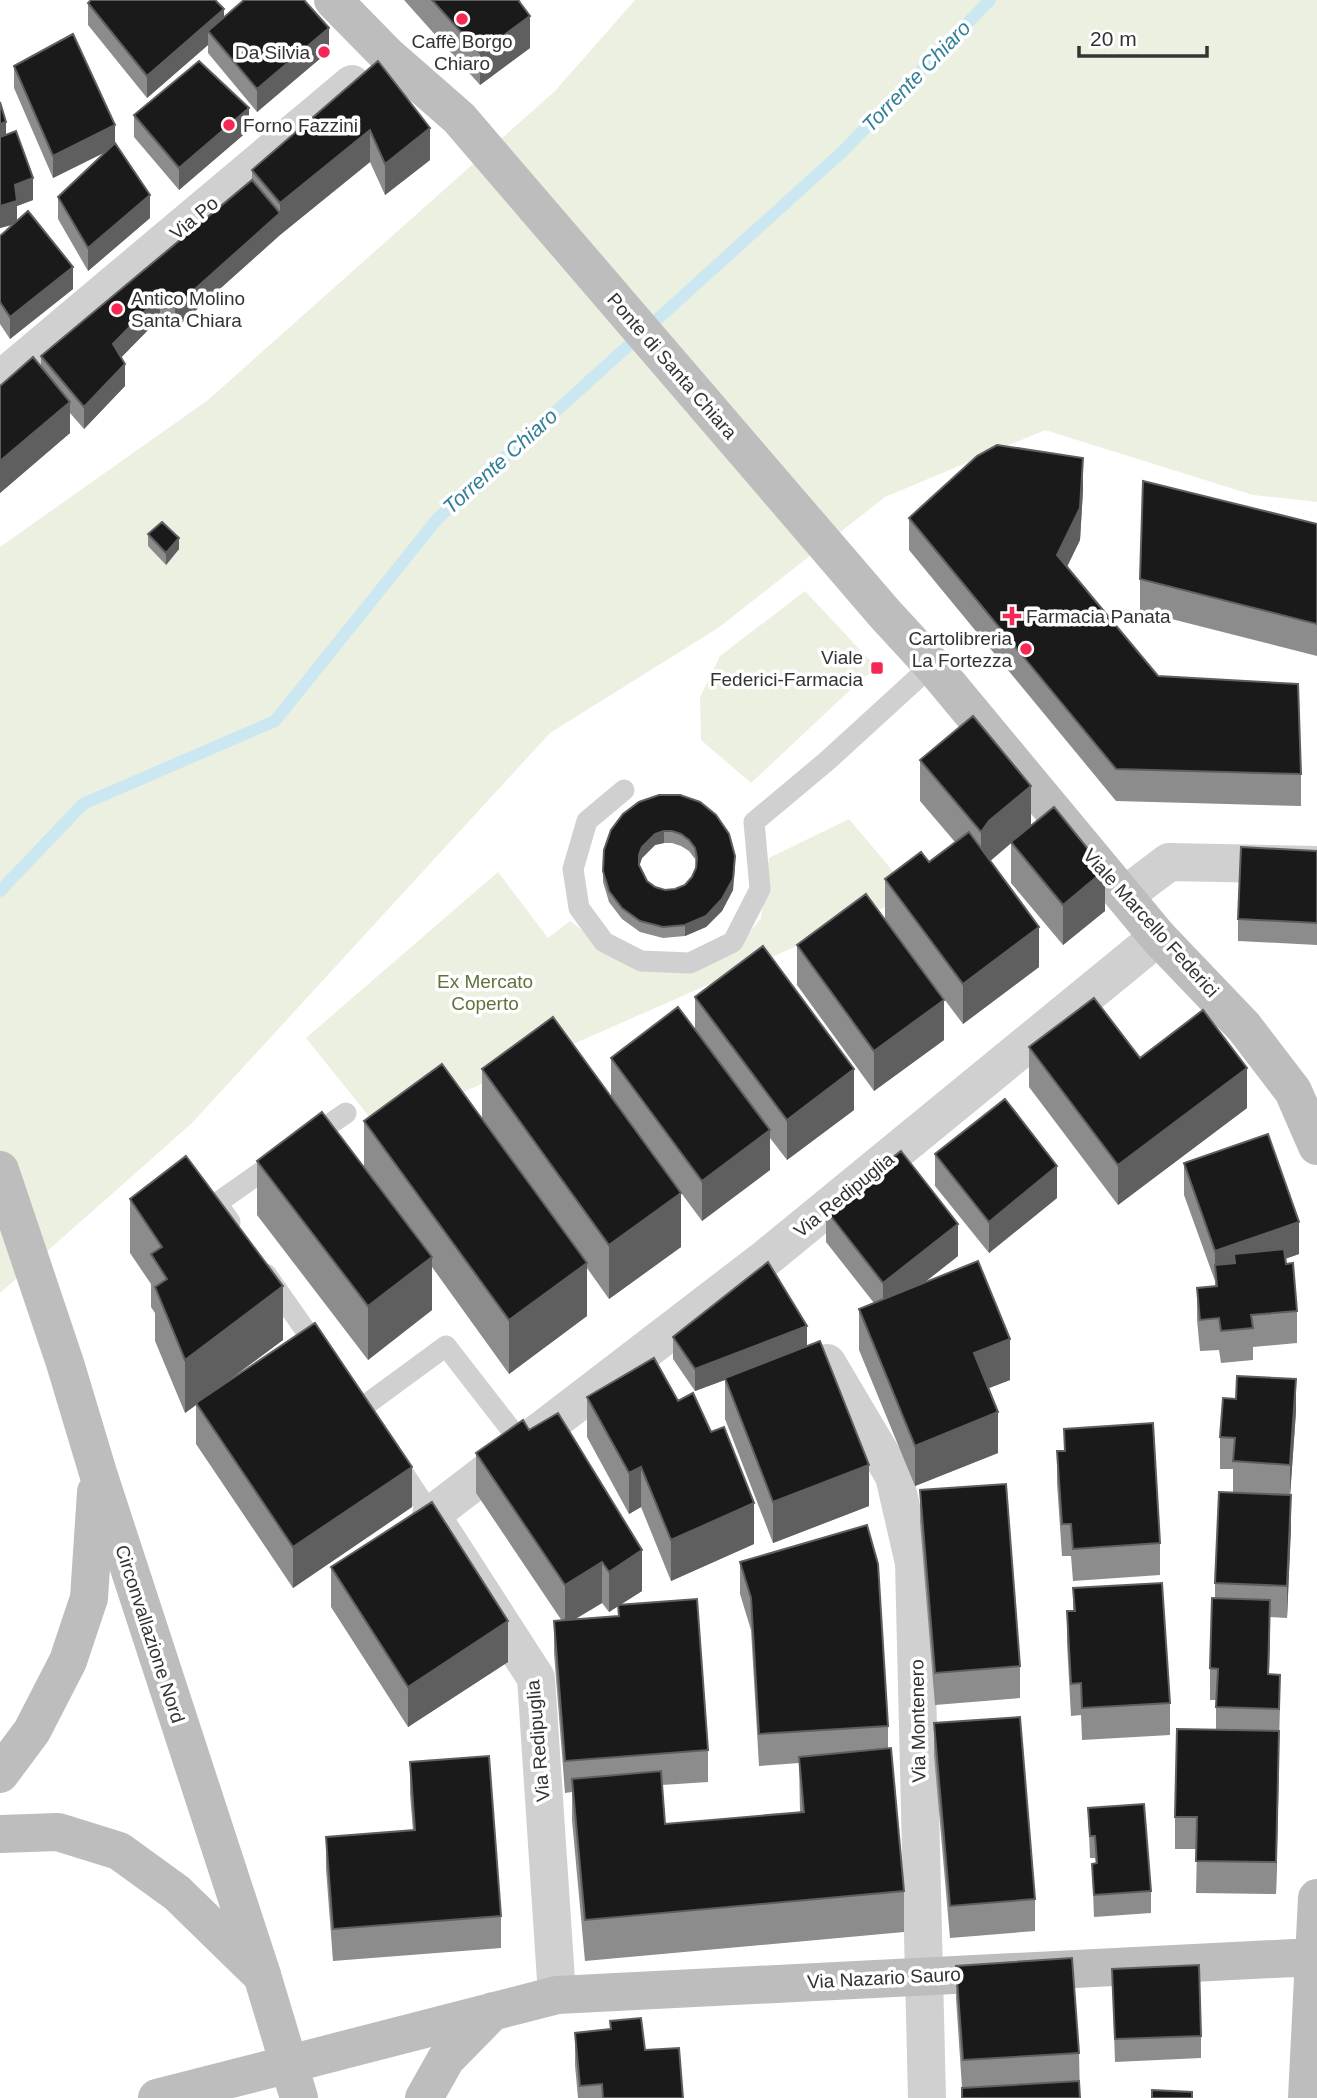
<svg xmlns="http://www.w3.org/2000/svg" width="1317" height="2098" font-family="Helvetica,sans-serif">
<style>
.green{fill:#ebf0e0}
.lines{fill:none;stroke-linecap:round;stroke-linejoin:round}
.stream{stroke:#cbe7f1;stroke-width:12}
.lane{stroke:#d0d0d0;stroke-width:21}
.street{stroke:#d0d0d0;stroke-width:38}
.secondary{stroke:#bdbdbd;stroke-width:38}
.secondary-bridge{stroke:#bdbdbd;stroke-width:38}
.wall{fill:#8c8c8c;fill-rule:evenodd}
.shaded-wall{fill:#5f5f5f}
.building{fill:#1a1a1a;stroke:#5f5f5f;stroke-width:2;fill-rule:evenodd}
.poi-dot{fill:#f72753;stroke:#fff;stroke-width:2.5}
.labels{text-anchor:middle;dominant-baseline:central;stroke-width:7;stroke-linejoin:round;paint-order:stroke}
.poi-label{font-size:19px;fill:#333;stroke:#fff;text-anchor:end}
.street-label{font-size:19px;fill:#333;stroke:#fff}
.park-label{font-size:19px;fill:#5d743a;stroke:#fff}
.water-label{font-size:21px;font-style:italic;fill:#347f98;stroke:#fff}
</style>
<rect width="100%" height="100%" fill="#fff"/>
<!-- green -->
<path class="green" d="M635,0H1317V502L1253,495L1045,430L885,497L718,628L550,733L192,1123L0,1293V547L208,400L555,91Z
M805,591L877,668L863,678L751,783L701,740L700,697L720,656Z
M849,819L913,895L379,1129L306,1038L498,872L548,938L570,921L634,968L738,947L761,918L769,858Z"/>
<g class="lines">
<!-- stream -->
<path class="stream" d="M0,891L83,804L275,721L438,518L842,152L990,0"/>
<!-- lane -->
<path class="lane" d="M624,790L587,821L573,869L579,908L604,942L641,961L690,963L733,942L760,889L754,822L827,761L932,665
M307,1140L346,1113
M230,1222L217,1203L281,1158
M266,1274L320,1351
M370,1424L360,1409L446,1346L523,1445
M396,1462L431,1515"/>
<!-- street -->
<path class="street" d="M0,380L352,84
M1124,896L1169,862L1317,865
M827,1363L894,1476L914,1563L927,2098
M557,1995L536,1678L431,1515L766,1258L1158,937"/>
<!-- secondary -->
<path class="secondary" d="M333,0L387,55L459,118L885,614L932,665L1158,937L1244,1027L1293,1091L1317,1146
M0,1170L65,1363L98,1473L262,1975
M0,1774L32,1731L68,1661L89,1598L96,1492
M0,1834L58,1832L119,1851L177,1893L258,1972
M157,2098L557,1995L1313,1957
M424,2098L446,2059L493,2011
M1307,2098L1317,1898"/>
<!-- secondary-bridge -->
<path class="secondary-bridge" d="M262,1975L299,2098"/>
</g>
<!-- wall -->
<path class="wall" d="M404,0H520L530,48L480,85Z
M88,3L224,18L329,51L257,112L208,53V45L147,98L88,25Z
M378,61L430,160L385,195L370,162L280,235L175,329L160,314L152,326L121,357L125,386L84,429L70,413V433L0,493V386L41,367V356L252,180V170Z
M14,66L115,143L150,218L88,271L58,219V197L106,152L53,178L14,88Z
M134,115L249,130L179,190L134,137Z
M6,135L33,200L17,206V221L73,289L10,339L0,324V236L13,225L0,228Z
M1083,490L1080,540L1067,567L1158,676L1301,774V806L1116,801L909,550V518Z
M1317,524V656L1140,611V579Z
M148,534L179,549L166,565L148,546Z
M920,760L1031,826L1105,911L1063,945L1011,883V843L990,861L1039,967L963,1024L923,971L944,1040L874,1091L797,985V945L885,919V879L929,862L955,842L920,801Z
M639,802L735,867L733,890L722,911L706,927L685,936L663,938L640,932L622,919L609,902L603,882V871ZM664,843H672L681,846L689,851L695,859L696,867L692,877L685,885L675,889L665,890L655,887L647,881L639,866L642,858L655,845Z
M1317,851V945L1238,941V919Z
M695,997L854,1110L787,1160L770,1138V1170L702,1221L662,1167L681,1247L609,1299L587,1268V1316L509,1374L432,1267V1310L368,1360L257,1215V1161L364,1168V1121L482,1118V1069L611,1097V1058L695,1029Z
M1029,1047L1140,1058L1247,1108L1118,1205L1029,1087Z
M935,1154L1057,1198L989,1253L935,1186Z
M1184,1163L1299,1254L1285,1259L1297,1311V1343L1253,1347V1360L1221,1363L1219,1350L1200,1351L1197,1320V1288L1215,1287V1281L1184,1195Z
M130,1199L283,1340L222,1385L412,1507L293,1588L196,1444V1405L185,1413L155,1341V1313L151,1307V1284L130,1253Z
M826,1210L958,1256L925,1282L1010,1380L988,1388L998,1453L915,1486L859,1350V1309L874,1303L826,1242Z
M673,1337L807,1346L869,1506L773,1543L725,1419V1380L695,1391L673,1359Z
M587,1397L754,1544L671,1581L641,1507L629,1514L587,1437Z
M1296,1411L1290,1495L1291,1527L1287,1618L1270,1617L1269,1675L1280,1707L1279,1741L1276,1894L1196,1893L1197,1849H1175V1817L1216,1730V1700H1210V1668L1215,1598V1583L1233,1493V1469H1220V1437Z
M1064,1429L1160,1543V1575L1073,1581L1071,1556H1062L1057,1483V1451H1064Z
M476,1453L642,1591L620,1605L708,1750V1782L662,1785L665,1824L800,1812L799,1763L759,1766L751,1630L740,1594V1562L888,1726V1748L904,1891V1932L585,1961L572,1820V1792L565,1793L554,1653V1621H562L476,1493ZM602,1603L609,1612L618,1606V1616L574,1620Z
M920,1490L1020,1666V1698L935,1705L920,1522Z
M331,1567L508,1662L408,1727L331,1607Z
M1073,1588L1170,1703V1735L1082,1740L1081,1715L1071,1716L1067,1643V1611H1073Z
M934,1723L1035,1899V1931L950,1938L934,1755Z
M410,1762L501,1916V1948L333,1961L326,1869V1837L413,1831L410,1794Z
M1088,1808L1151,1891V1913L1094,1917L1092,1864H1096L1095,1858H1090Z
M956,1966L1079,2053L1080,2098H962V2088L956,1998Z
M1112,1969L1201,2036V2058L1115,2062Z
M610,2021L645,2050L683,2098H578L575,2065V2033L610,2029Z"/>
<!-- shaded-wall -->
<path class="shaded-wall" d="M224,9V31H208V45L147,98V76Z
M530,16V48L480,85V53Z
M329,28V51L257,112V89Z
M249,108V130L179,190V168Z
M6,122V144L0,146V124Z
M115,125V147L53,178V156Z
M430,128V160L385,195V164Z
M370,130V162L280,235L175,329V307L280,213V203Z
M33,178V200L17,206V223L0,228V206L15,185Z
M150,195V218L88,271V248Z
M73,267V289L10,339V317Z
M160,292V314L152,326L113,366V344Z
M125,364V386L84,429V407Z
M70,402V433L0,493V461Z
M1083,458V490L1080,540L1057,587V555Z
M179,538V549L166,565V553Z
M1031,786V826L989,862L981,873V832L989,821Z
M664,831V843L655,845L642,858L639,867V855L642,847L655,834Z
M735,856L733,890L722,911L706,927L685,936V925Z
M1105,870V911L1063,945V905Z
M1039,927V967L963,1024V984Z
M944,1000V1040L874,1091V1051Z
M1247,1068V1108L1118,1205V1165Z
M854,1069V1110L787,1160V1120Z
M770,1130V1170L702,1221V1181Z
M1057,1166V1198L989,1253V1222Z
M681,1193V1247L609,1299V1245Z
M1299,1222V1254L1235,1276L1234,1254V1276L1215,1270V1251Z
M958,1224V1256L883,1315V1283Z
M432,1257V1310L368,1360V1306Z
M587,1263V1316L509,1374V1320Z
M283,1286V1340L197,1404L196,1403V1405L185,1413V1360Z
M807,1326V1349L695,1391V1369Z
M1010,1339V1380L974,1394V1353Z
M1296,1379V1411L1290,1497V1465Z
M998,1412V1453L915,1486V1446Z
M869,1465V1506L773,1543V1502Z
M412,1467V1507L293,1588V1547Z
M641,1467V1507L629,1514V1473Z
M1291,1495V1527L1287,1618V1586Z
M754,1503V1544L671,1581V1540Z
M642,1550V1591L609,1612V1572Z
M602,1562V1603L565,1625V1585Z
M1270,1600V1632L1268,1706V1674Z
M508,1621V1662L408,1727V1687Z
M1279,1731V1763L1276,1894V1862Z"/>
<!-- building -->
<path class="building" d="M91,0H215L224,9L147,76L88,3Z
M244,0H304L329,28L257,89L208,31Z
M432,0H518L530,16L480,53Z
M73,34L115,125L53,156L14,66Z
M199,61L249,108L179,168L134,115Z
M378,61L430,128L385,164L370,130L280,203L252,170Z
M0,102L6,122L0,124Z
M16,131L33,178L15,185L17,201L0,206V137Z
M115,143L150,195L88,248L58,197Z
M252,180L280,213L175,307L160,292L152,304L113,344L125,364L84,407L41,356Z
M28,211L73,267L10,317L0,302V236Z
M33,357L70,402L0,461V386Z
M997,445L1083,458L1080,508L1057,555L1158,676L1298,684L1301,774L1116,769L909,518L977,456Z
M1143,481L1317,524V624L1140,579Z
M162,522L179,538L166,553L148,534Z
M973,716L1031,786L989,821L981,832L920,760Z
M659,795H680L700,802L716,815L729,834L735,856L733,879L722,899L706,916L685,925L663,927L640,921L622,908L609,891L603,871L604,850L611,830L623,814L639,802ZM664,831H672L681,834L689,840L695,848L697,858L696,868L692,877L685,885L675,889L665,890L655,887L647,881L639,865V855L642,847L655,834Z
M1054,807L1105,870L1063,905L1011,842Z
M969,832L1039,927L963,984L885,879L921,852L929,862Z
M1241,847L1317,851V923L1238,919Z
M866,894L944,1000L874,1051L797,945Z
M763,946L854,1069L787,1120L695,997Z
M1094,998L1140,1058L1203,1010L1247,1068L1118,1165L1029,1047Z
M678,1007L770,1130L702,1181L611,1058Z
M553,1017L681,1193L609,1245L482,1069Z
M442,1064L587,1263L509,1320L364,1121Z
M1005,1099L1057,1166L989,1222L935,1154Z
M322,1112L432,1257L368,1306L257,1161Z
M1268,1134L1299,1222L1215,1251L1184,1163Z
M901,1151L958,1224L883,1283L826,1210Z
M186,1156L283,1286L185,1360L155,1287L167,1279L151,1254L162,1247L130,1199Z
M1284,1249L1286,1264L1293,1263L1297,1311L1251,1315L1253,1328L1221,1331L1219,1318L1200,1320L1197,1288L1217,1286L1215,1265L1235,1263L1234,1254Z
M978,1261L1010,1339L974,1353L998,1412L915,1446L859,1309Z
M768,1262L807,1326L695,1369L673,1337Z
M315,1323L412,1467L293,1547L196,1403Z
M820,1341L869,1465L773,1502L725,1378Z
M654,1358L678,1401L693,1393L711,1432L724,1427L754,1503L671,1540L641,1467L629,1473L587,1397Z
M1237,1376L1296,1379L1290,1465L1233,1461L1235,1438L1220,1437L1223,1398L1236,1399Z
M558,1413L642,1550L609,1572L602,1562L565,1585L476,1453L523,1420L529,1430Z
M1153,1423L1160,1543L1073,1549L1071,1524H1062L1057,1451H1065L1064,1429Z
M1006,1484L1020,1666L935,1673L920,1490Z
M1219,1492L1291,1495L1287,1586L1215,1583Z
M432,1502L508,1621L408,1687L331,1567Z
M867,1525L878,1564L888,1726L759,1734L751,1598L740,1562Z
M1162,1583L1170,1703L1082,1708L1081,1683L1071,1684L1067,1611H1075L1073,1588Z
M1212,1598L1270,1600L1268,1674L1280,1675L1279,1709L1216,1707L1218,1669L1210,1668Z
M697,1599L708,1750L565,1761L554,1621L619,1616L618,1605Z
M1020,1717L1035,1899L950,1906L934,1723Z
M1177,1729L1279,1731L1276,1862L1196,1861L1197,1817H1175Z
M891,1748L904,1891L585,1920L572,1779L661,1771L665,1824L804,1812L799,1757Z
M489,1756L501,1916L333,1929L326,1837L415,1830L410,1762Z
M1144,1804L1151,1891L1094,1895L1092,1864L1097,1863L1095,1836H1090L1088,1808Z
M1072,1958L1079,2053L963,2060L956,1966Z
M1199,1965L1201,2036L1115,2039L1112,1969Z
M641,2018L645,2050L679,2048L683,2098H603L602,2084L580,2086L575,2033L611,2029L610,2021Z
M1079,2081L1080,2098H962V2088Z
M1152,2090L1192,2092V2098H1152Z"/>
<!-- markers -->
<g class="poi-dot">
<circle cx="462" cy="19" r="7"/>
<circle cx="324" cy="52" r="7"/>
<circle cx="229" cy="125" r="7"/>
<circle cx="117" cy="309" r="7"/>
<path d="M1008.5 605.5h7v7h7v7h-7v7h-7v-7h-7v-7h7z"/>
<circle cx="1026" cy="649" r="7"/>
<rect x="870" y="661" width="14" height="14" rx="3.5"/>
</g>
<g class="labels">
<!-- poi labels -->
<g class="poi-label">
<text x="462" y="41" text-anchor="middle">Caffè Borgo<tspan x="462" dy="22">Chiaro</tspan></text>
<text x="310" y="52">Da Silvia</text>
<text x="243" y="125" text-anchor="start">Forno Fazzini</text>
<text x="131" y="298" text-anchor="start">Antico Molino<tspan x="131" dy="22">Santa Chiara</tspan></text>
<text x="1026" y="616" text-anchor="start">Farmacia Panata</text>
<text x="1012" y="638">Cartolibreria<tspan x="1012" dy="22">La Fortezza</tspan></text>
<text x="863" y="657">Viale<tspan x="863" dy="22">Federici-Farmacia</tspan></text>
</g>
<!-- street labels -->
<g class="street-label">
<text transform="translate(194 218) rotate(-40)">Via Po</text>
<text transform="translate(672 366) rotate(49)">Ponte di Santa Chiara</text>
<text transform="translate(1151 923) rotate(48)">Viale Marcello Federici</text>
<text transform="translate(844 1195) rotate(-39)">Via Redipuglia</text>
<text transform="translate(150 1634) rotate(72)">Circonvallazione Nord</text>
<text transform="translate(918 1721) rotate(-91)">Via Montenero</text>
<text transform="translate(538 1741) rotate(-95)">Via Redipuglia</text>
<text transform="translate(884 1978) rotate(-3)">Via Nazario Sauro</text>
</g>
<!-- park labels -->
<g class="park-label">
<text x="485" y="981">Ex Mercato<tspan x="485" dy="22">Coperto</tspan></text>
</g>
<!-- water labels -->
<g class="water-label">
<text transform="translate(916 76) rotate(-46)">Torrente Chiaro</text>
<text transform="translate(500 461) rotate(-42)">Torrente Chiaro</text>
</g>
</g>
<!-- scale -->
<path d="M1079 46v10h128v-10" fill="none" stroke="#333333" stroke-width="3.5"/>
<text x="1090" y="46" font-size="21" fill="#333333" stroke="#ffffff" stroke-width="5" paint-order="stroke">20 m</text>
</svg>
